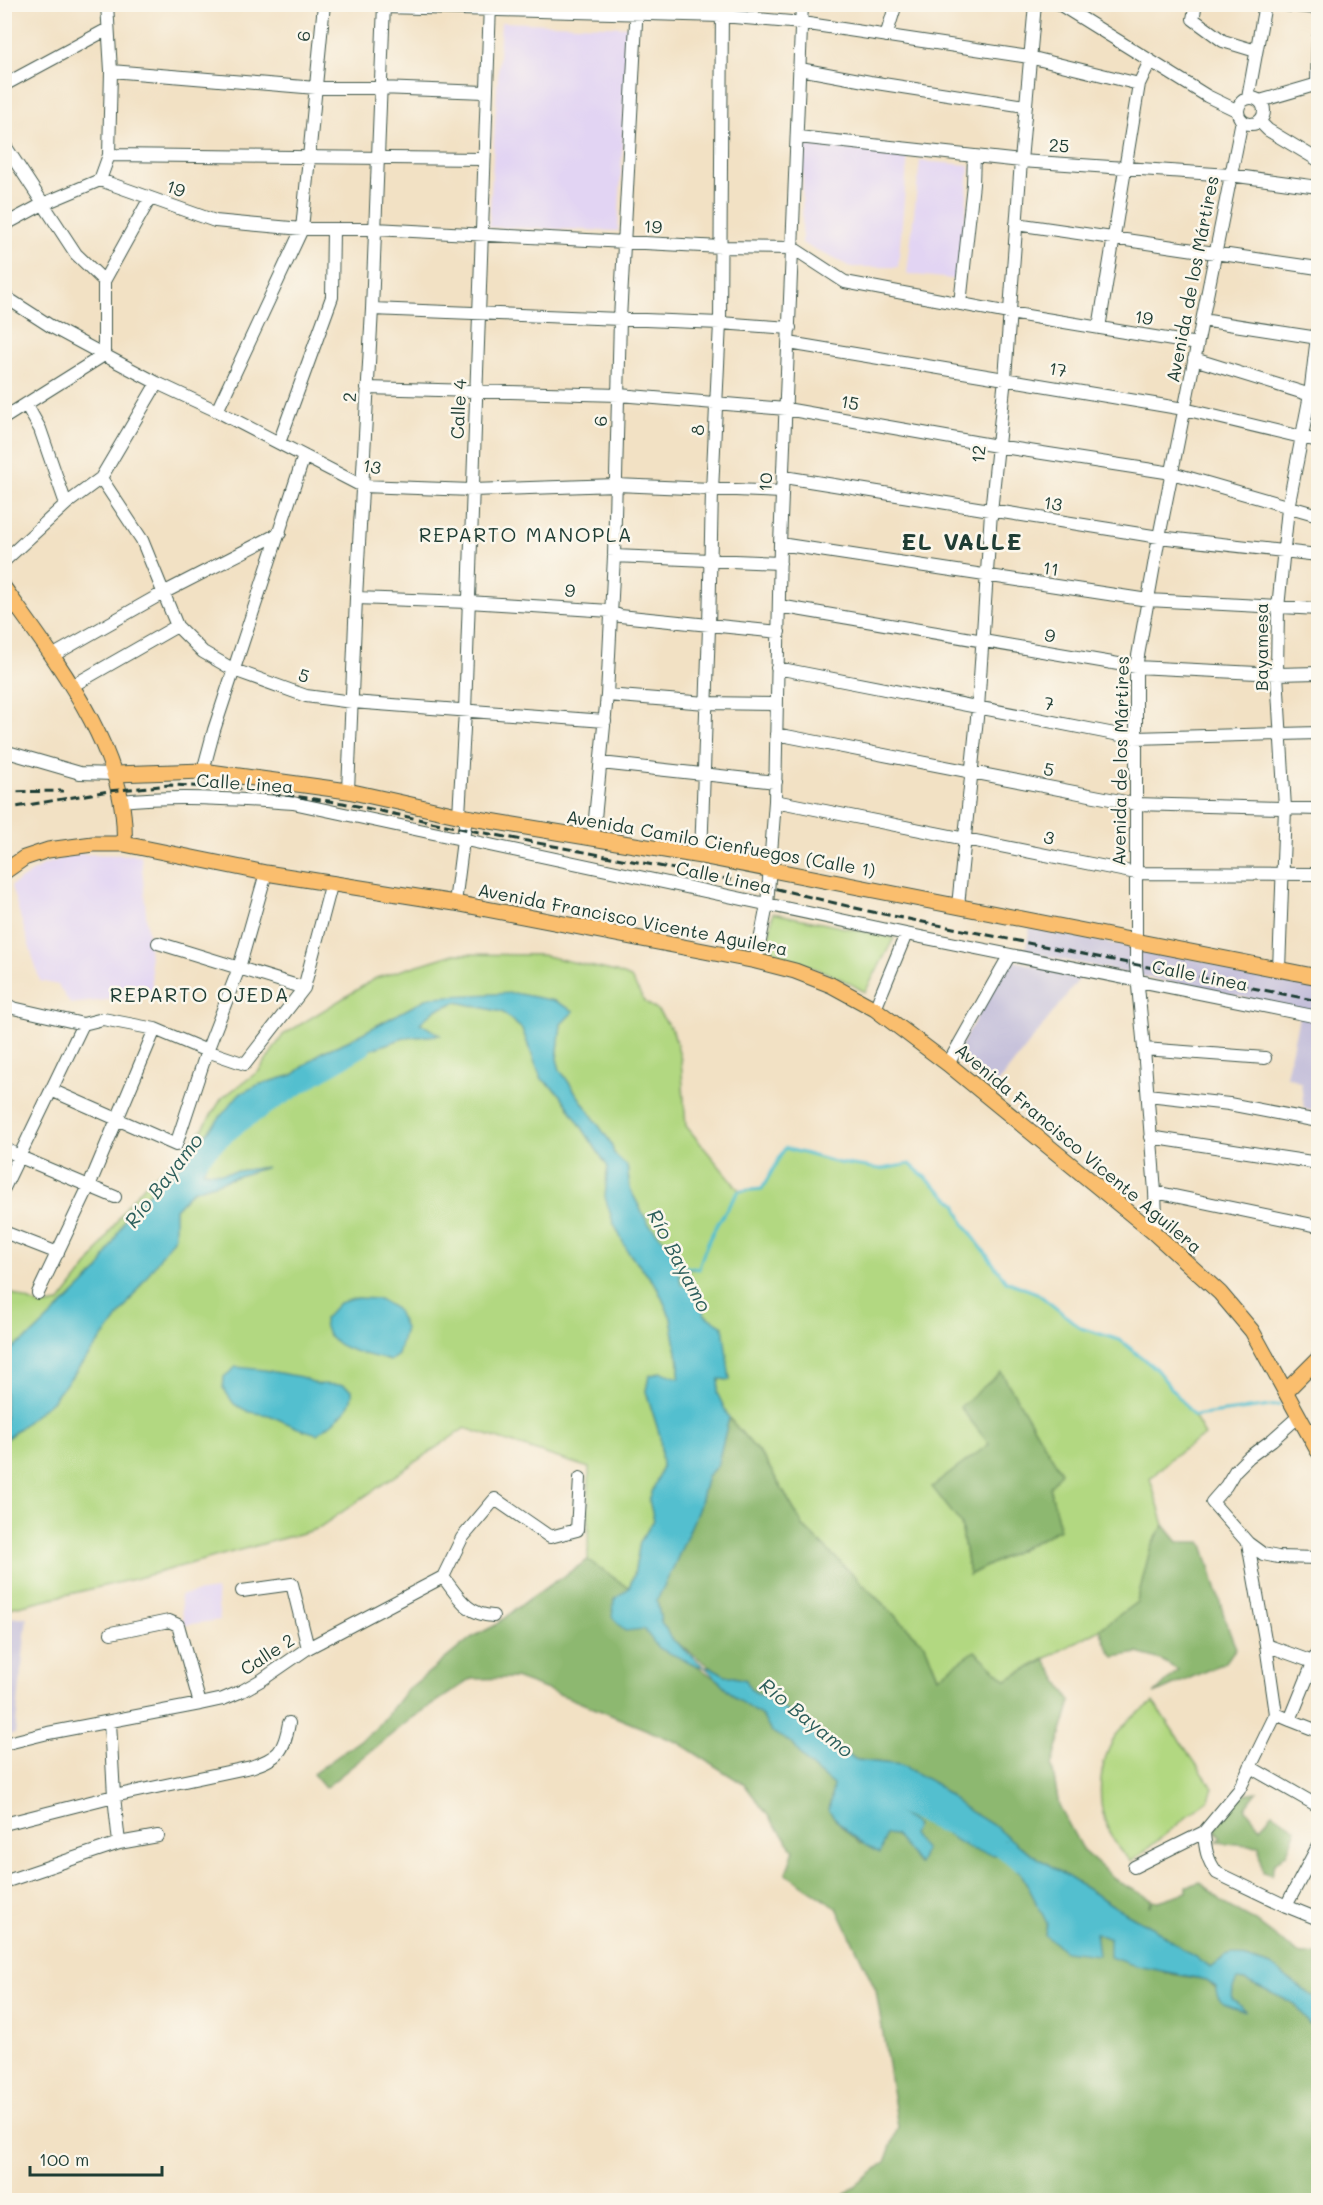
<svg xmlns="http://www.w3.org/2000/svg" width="1323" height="2205" font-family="Mali,sans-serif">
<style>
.built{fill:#e2d4f3}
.industrial{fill:#c5c0da}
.green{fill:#b2d881;stroke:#688a5a;stroke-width:1.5;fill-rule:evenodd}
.forest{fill:#8db86f;stroke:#567a52;stroke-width:1.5}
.water{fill:#53bfcf;stroke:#397e82;stroke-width:1.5}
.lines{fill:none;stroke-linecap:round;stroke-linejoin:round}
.stream{stroke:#53bfcf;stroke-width:3}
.river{stroke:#53bfcf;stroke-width:16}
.minor-casing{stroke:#3f564a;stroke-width:14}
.major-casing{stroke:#3f564a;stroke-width:17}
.minor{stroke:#fff;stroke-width:12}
.major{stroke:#fabe6e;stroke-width:15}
.rail{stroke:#1f3d34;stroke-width:3;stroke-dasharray:9 4.5;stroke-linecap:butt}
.labels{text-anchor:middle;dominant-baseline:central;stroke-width:5;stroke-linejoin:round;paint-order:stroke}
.street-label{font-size:18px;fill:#1f3d34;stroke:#fbf7ec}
.neighbourhood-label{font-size:20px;letter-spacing:1.5px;fill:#1f3d34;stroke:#fbf7ec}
.water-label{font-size:20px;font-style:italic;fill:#2c5e5b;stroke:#fbf7ec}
.district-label{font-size:24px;font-weight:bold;letter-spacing:1.5px;fill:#1f3d34;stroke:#fbf7ec}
</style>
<rect width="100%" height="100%" fill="#fbf7ec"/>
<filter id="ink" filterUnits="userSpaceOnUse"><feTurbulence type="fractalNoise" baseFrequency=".0167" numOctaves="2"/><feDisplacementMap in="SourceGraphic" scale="12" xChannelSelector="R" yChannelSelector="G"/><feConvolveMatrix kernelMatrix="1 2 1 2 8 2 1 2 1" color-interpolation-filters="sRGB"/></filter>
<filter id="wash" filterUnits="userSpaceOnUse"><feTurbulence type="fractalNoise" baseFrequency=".008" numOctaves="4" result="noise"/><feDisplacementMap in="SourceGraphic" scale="24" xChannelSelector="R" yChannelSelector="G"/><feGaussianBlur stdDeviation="1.35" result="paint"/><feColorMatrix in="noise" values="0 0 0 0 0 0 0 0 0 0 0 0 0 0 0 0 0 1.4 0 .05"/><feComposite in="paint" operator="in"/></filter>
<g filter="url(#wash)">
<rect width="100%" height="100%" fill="#f2e1c4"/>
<!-- built -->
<path class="built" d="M501,22L629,27L618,231L489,227Z
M803,144L908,154L898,267H851L802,243Z
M920,161L969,165L961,280L907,274Z
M75,854L141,855L153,995L70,1004L58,985L40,981L11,886L43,865Z
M216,1590L220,1620L184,1625L180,1595Z"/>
<!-- industrial -->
<path class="industrial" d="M1030,928L1318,982V1013L1025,952Z
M1008,959L1080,978L996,1086L957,1053Z
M1300,1013L1318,1018V1112L1304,1109L1301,1083L1286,1076Z
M27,1617L15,1734L5,1736V1618Z"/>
<!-- green -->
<path class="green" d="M773,913L894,938L865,992C832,972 803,963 766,954Z
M454,954L542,955L616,972L631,978L644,1001L658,1011L673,1031L681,1060L686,1126L739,1190L762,1189L785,1148L839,1163L881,1169L910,1164L956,1204L964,1224L1006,1281L1037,1293L1081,1328L1120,1340L1156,1369L1194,1416L1205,1435L1172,1457L1150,1479L1164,1525L1151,1546L1137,1602L1100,1629L1006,1680L939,1678L925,1645L804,1527L765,1460L729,1418L717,1393L719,1379L730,1380L696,1292L681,1284L679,1271L695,1269L678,1267L670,1247L648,1223L630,1189L627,1166L614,1154L611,1143L560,1070L557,1059L561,1024L573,1011L472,996L430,997L348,1041L322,1052L293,1075L258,1085L178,1168L130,1209L99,1270L33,1334L5,1354L4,1290L41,1306L59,1303L90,1263L127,1205L149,1180L184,1151L203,1128L222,1098L259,1071L283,1035L376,978ZM989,1444L1050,1487L1060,1529L969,1575L961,1524Z
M457,1002L502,1012L522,1029L541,1078L560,1094L608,1167L606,1178L628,1252L656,1285L671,1318L679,1363V1379L661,1372L649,1376L646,1391L660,1436L662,1467L649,1500L654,1520L640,1542L634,1575L629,1588L588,1560L589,1468L465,1428L317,1529L138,1578L5,1609V1440L53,1400L174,1236L175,1209L192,1191L262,1168L223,1173L203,1171L217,1138L256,1105L319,1067L404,1038L439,1035L419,1023L435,1010Z
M1153,1702L1213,1788L1209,1799L1131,1862C1126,1856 1120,1850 1116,1844C1092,1807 1096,1754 1127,1722C1134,1715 1145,1709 1153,1702Z"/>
<!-- forest -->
<path class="forest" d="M1001,1372L1061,1472L1050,1487L1060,1529L969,1575L961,1524L932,1487L989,1444L960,1407Z
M729,1418L765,1460L804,1527L925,1645L938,1677L975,1651L1006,1680L1045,1660L1071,1701L1052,1766L1059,1806L1083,1851L1120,1883L1152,1899L1149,1907L1153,1900L1159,1901L1187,1892V1886L1200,1882L1224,1904L1256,1922L1289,1947L1302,1955L1318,1954V2005L1315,1998L1271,1966L1233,1954L1226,1956L1211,1967L1188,1953L1160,1932L1117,1908L1019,1846L996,1827L960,1805L936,1784L901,1765L857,1760L838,1750L794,1715L750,1689L746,1680L725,1675L711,1667L673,1640L661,1622L657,1600L674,1566L698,1510L707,1476L717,1466Z
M1164,1525L1178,1542H1201L1203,1545C1215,1579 1221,1615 1236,1648L1226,1662L1154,1694L1178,1670L1161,1660L1138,1653L1114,1657L1105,1643L1100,1629L1137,1602L1151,1546Z
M588,1560L629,1588L644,1629L659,1648L696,1665L721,1683L737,1699L762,1716L772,1732L792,1743L807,1763L833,1785L829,1811L844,1829L860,1844L886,1834L896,1835L919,1864L912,1834L916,1825L888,1806L889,1800L940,1821L936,1828L995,1855L999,1854L1021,1873L1047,1923L1045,1935L1095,1933L1110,1938L1166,1973L1207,1980L1237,2008L1243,2010L1232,1999L1233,1988L1237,1980L1246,1981L1295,2004L1309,2024L1318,2028V2200H838L885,2162L898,2127L876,1990L837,1908L786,1874L794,1850L745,1785L679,1743L567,1697L515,1678L471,1679L412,1718L325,1788L313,1774L376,1729L406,1691L471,1638L494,1626L529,1599Z
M1257,1792L1245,1808L1260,1827L1273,1813L1296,1829L1287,1852L1274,1864L1271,1875L1263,1872L1259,1846L1216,1842L1221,1838L1214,1829L1243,1794Z"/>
<!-- water -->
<path class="water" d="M514,993L555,1001L574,1011L561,1024L557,1059L560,1070L611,1143L614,1154L627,1166L630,1189L648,1223L670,1247L679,1271L681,1284L696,1292L705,1315L723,1326L730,1380L719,1379L717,1393L729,1418L717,1466L707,1476L698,1510L674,1566L657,1600L661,1622L673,1640L705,1667H711L725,1675L746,1680L750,1689L794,1715L838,1750L857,1760L901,1765L936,1784L960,1805L996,1827L1019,1846L1117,1908L1160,1932L1188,1953L1211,1967L1226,1956L1233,1954L1271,1966L1315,1998L1318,2005V2028L1309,2024L1295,2004L1246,1981L1237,1980L1233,1988L1232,1999L1246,2011C1232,2006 1215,2006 1216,1987L1207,1980L1132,1965L1110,1957V1939L1095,1933L1098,1955L1065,1951L1045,1935L1047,1923L1021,1873L999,1854L1004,1840L995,1855L970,1849L936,1828L939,1821L889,1800V1806L916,1825L912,1834L925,1850L919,1864L895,1835L886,1834L880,1853C856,1842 846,1831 829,1811L833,1785L807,1763L792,1743L772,1732L762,1716L737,1699L705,1667L696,1665L658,1648L644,1629L625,1631L612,1617L614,1600L629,1588L634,1575L640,1542L654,1520L649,1500L662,1467L660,1436L646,1391L649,1376L661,1372L679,1378V1363L671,1318L656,1285L628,1252L613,1222L605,1197L608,1167L560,1094L541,1078L522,1029L502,1012L457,1002L435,1010L420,1023L440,1035L404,1038L319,1067L256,1105L217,1138L203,1171L223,1173L267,1167L192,1191L175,1209V1236L112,1326L53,1400L5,1440V1354L33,1334L99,1270L130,1209L178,1168L239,1094L258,1085L293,1075L322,1052L348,1041L430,997Z
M357,1298L379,1299L396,1309L405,1328L398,1355L390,1361C366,1353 324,1351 324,1319L339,1303Z
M236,1367L264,1370L301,1377L317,1384L343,1385L352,1390C354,1410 332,1423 317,1434L298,1428L269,1415L249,1412L234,1404L223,1388L224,1377Z"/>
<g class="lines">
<!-- stream -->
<path class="stream" d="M675,1265L699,1269C705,1241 722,1214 739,1191L762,1189L785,1148L839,1163L881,1169L910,1164L956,1204L964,1224L1006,1281L1037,1293L1081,1328L1120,1340L1156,1369L1194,1416L1279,1405"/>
<!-- river -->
<path class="river" d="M198,1162C220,1136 250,1117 279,1099C307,1081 335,1064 363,1048
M869,1791L936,1822L999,1847L1018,1862"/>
</g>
</g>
<g filter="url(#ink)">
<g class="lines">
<!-- minor casing -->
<g class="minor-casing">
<path id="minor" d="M1059,4L1207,96L1238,111
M1196,4L1193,19L1223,41L1256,51
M1274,4L1318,8
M384,7L722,16L802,23L1029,57L1139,84
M886,36L896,4
M800,69L870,82L1025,106
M111,71L316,88H380L485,92
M4,85L108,29
M1317,85L1318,38
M1238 111a13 13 0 1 1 26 0a13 13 0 1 1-26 0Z
M1248,98L1265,4
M1260,101L1318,84
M1259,121L1268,130L1318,160
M798,137L1021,161L1230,175L1318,187
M4,144L76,254L104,281
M109,155L483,159
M100,180L215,221L302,229H375L721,247L793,248L845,282L1009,313L1197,344
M1016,224L1318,268
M4,225L43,204L100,180L109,155L111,71L107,4
M4,293L10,300L52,327L104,355L157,383L217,411L362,486L472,490L616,485L782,492
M960,304L973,184L974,156
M372,309L720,323L790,328
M1202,320L1318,338
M1099,328L1139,84L1150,61
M789,343L1184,409L1318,441
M1194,359L1317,397
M367,388L619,395L786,409L997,446L1172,473L1318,515
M26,404L40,429L66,504
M217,411L302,229L324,4
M4,418L104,355V281L150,198
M279,443L332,297L333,229
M784,477L1159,537L1318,555
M101,478L142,540L177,626L203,652L234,670L306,696L352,702L605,721
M780,544L1148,600L1318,609
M614,556L780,563
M4,561L66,504L101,478L157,383
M356,598L468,602L610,611L620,616L779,632
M779,606L1136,667L1277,674L1318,673
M52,656L163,593L280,533
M777,668L1135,738L1318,733
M72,686L177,626
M607,695L706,703L777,704
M776,734L1136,804L1318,809
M4,751L80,773L115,774
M601,763L776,782
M203,771L214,730L304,456
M348,791L356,598L372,309L384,4
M120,801C180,795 233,799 293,803L906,934L1318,1017
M775,801L1136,873L1318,874
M459,815L465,711L490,4
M593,839L607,695L614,556L620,319L637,4
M701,856L709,627L712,491L720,323L722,4
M455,903L466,817
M958,906L978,708L991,512L1005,378L1021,161L1035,4
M158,943L304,988
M756,961L767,905L775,801L780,544L802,4
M1279,969L1285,808L1277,674L1278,608L1288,508L1310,395L1318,328
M4,1003L13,1008L83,1024L103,1019L155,1029L207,1051L245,1064L304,988L332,882
M875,1009L906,934
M1144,1049L1265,1058
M948,1064L1009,956
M51,1090L176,1145L207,1051L239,968L266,873
M1148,1095L1229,1104L1318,1121
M1150,1137L1318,1163
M4,1148L20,1157L115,1197
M4,1188L83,1024
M1155,1192L1318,1226
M4,1232L58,1253
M1153,1232L1156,1218L1155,1192L1144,1049L1136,965V667L1159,537L1242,120
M38,1293L89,1186L155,1029
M1306,1429H1318
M1248,1543L1263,1554L1278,1557L1318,1558
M443,1577C458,1596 467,1615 493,1616
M242,1591L292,1584L308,1648
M111,1633L169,1621L178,1625L200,1704
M1266,1645L1318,1664
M1276,1714L1266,1645L1248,1543L1212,1502L1226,1486L1235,1471L1249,1457L1272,1440L1299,1416
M1290,1720L1318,1731
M110,1722L114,1796L119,1843
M4,1744L48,1733L200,1704L223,1699L242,1691L263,1679L308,1648L443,1577L462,1538L495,1499L550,1537L577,1530L580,1478
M1250,1767L1318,1806
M4,1824L114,1796L251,1767C279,1757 284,1752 289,1723
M1204,1832C1205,1848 1207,1860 1217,1873L1286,1906L1318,1919
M1134,1867L1204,1832L1239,1790L1276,1714L1290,1720L1318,1651
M4,1882L119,1843L158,1836
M1286,1906L1318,1846"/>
</g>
<!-- major casing -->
<g class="major-casing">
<path id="major" d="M4,588C54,658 130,754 124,844
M115,774L203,771L348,791L466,817L701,856L1318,977
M4,872L24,858L48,850L93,844H124L266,873L455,903L756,961L795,971L831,985L875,1009L948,1064L1153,1232L1220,1293L1252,1331L1318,1451
M1286,1391L1318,1359"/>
</g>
<!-- minor -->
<use href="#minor" class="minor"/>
<!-- major -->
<use href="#major" class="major"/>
<!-- rail -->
<path class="rail" d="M4,792L63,791
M4,809L109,791L170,785L235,788L343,803L464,829L769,887L868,911L1318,1001"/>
</g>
</g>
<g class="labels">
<!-- street labels -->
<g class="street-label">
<text transform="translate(303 36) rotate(-85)">6</text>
<text transform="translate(1059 145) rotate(3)">25</text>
<text transform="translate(176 188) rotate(19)">19</text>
<text transform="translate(653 226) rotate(3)">19</text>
<text transform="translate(1192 279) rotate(-79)">Avenida de los Mártires</text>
<text transform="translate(1144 317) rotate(9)">19</text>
<text transform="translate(1058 369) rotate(10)">17</text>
<text transform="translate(349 397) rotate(-87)">2</text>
<text transform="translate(850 402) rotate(10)">15</text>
<text transform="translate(458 409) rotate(-87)">Calle 4</text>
<text transform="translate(600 421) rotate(-88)">6</text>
<text transform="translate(697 430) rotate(-87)">8</text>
<text transform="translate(978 454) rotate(-84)">12</text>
<text transform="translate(372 466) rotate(10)">13</text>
<text transform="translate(765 482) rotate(-87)">10</text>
<text transform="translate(1053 503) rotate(9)">13</text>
<text transform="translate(1051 568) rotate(8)">11</text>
<text transform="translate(570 590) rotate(4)">9</text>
<text transform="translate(1050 635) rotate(9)">9</text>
<text transform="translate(1261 647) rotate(-90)">Bayamesa</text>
<text transform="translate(304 675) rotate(17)">5</text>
<text transform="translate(1049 703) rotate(11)">7</text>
<text transform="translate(1120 761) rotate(-89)">Avenida de los Mártires</text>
<text transform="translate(1049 769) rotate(11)">5</text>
<text transform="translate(245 783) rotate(4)">Calle Linea</text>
<text transform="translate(1049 837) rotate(12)">3</text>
<text transform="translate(721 843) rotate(10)">Avenida Camilo Cienfuegos (Calle 1)</text>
<text transform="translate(724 877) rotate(12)">Calle Linea</text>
<text transform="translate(633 919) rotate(11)">Avenida Francisco Vicente Aguilera</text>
<text transform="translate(1200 975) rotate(11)">Calle Linea</text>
<text transform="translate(1079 1148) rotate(40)">Avenida Francisco Vicente Aguilera</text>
<text transform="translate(267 1654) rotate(-33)">Calle 2</text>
</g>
<!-- neighbourhood labels -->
<g class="neighbourhood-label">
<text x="526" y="534">REPARTO MANOPLA</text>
<text x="200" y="994">REPARTO OJEDA</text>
</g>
<!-- water labels -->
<g class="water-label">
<text transform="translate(163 1180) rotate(-52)">Río Bayamo</text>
<text transform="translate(680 1260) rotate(62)">Río Bayamo</text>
<text transform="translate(807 1717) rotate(39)">Río Bayamo</text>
</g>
<!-- district labels -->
<g class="district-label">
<text x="962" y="540">EL VALLE</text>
</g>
</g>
<!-- margin -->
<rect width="1323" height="2205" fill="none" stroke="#fbf7ec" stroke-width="24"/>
<!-- scale -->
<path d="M30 2166v9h132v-9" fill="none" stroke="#1f3d34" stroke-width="3"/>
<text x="39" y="2166" font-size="18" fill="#1f3d34" stroke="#fbf7ec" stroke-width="4.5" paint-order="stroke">100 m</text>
</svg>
